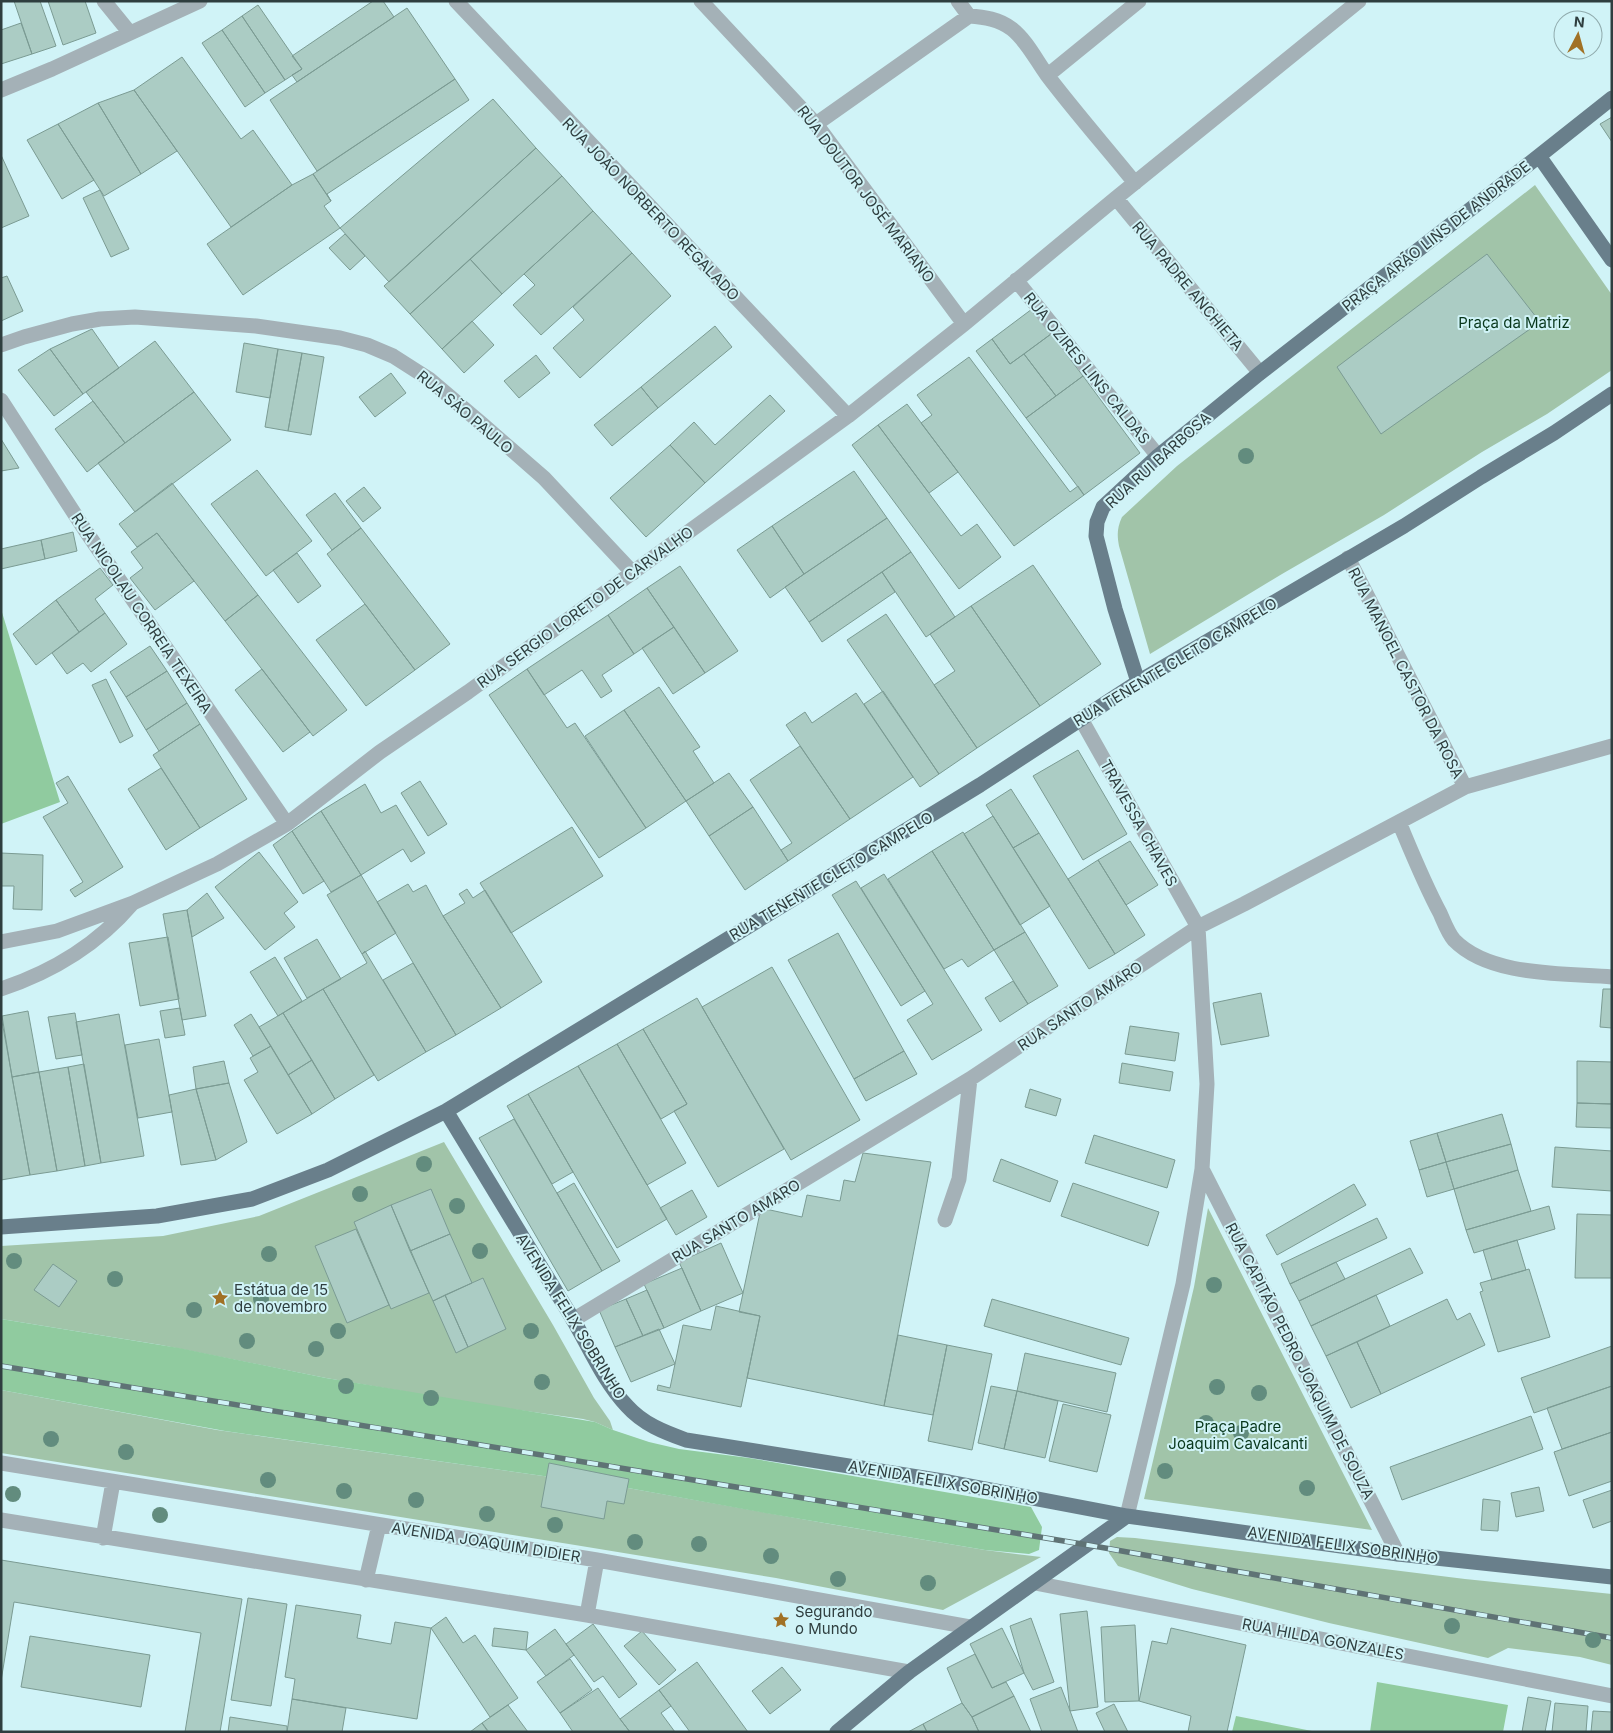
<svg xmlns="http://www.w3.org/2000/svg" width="1613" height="1733" font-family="Inter,sans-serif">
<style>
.green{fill:#a1c4a9}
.forest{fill:#90cb9f}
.building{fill:#abccc4;stroke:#7b9b93}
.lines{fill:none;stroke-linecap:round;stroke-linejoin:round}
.minor{stroke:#a4b1b7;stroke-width:15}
.major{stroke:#697f8b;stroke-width:15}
.rail-casing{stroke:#5f7375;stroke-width:5.5}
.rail{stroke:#d0f3f7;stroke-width:4;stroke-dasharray:11;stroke-linecap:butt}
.tree{fill:#628c7e}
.labels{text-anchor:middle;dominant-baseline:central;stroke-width:4;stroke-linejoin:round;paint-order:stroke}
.street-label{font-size:15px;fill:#2f3e3f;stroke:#d0f3f7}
.park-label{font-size:15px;fill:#08371b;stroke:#d0f3f7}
.poi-label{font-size:15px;fill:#2f3e3f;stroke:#d0f3f7;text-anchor:start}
</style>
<rect width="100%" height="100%" fill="#d0f3f7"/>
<!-- green -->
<path class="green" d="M1535,185L1612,295V370L1547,414L1482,452L1384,515L1282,574L1150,654L1119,546C1117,535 1117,528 1122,517L1177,466Z
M444,1142L553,1325L594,1398L610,1421L613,1430L595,1422L583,1419L483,1405L326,1378L161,1345L1,1319V1246L163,1236L259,1216Z
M1208,1208L1372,1530L1144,1499L1194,1287Z
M1,1390L217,1430L628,1488L830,1524L985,1550L1041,1557L943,1610L776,1578L575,1545L1,1453Z
M1117,1537L1135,1538L1465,1579L1612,1594V1665L1580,1657L1508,1648L1488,1658L1329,1623L1192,1589L1118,1566L1109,1553L1110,1541Z"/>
<!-- forest -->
<path class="forest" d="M1,609L60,802L1,824Z
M1,1319L179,1348L326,1378L595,1422L613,1430L649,1442L679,1449L749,1458L1031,1507L1042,1527L1039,1550L1029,1554L985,1550L765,1513L628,1488L225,1431L1,1390Z
M1377,1682L1508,1705L1503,1732H1370Z
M1236,1716L1317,1732H1232Z"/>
<!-- building -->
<path class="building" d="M14,1H40L56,46L32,54Z
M48,1H85L96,33L63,45Z
M373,1H383L394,17L297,82L292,75L302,69L292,56Z
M258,5L302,69L285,80L242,16Z
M407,8L455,79L317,171L270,100Z
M242,16L285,80L265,93L222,30Z
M21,23L32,54L1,64V30Z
M222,30L265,93L245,107L202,43Z
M182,57L241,139L253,130L292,185L231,227L134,90Z
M455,79L469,100L327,194L331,201L313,174Z
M134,90L177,151L141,174L98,103Z
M493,99L536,148L389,282L340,228Z
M98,103L141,174L104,196L58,124Z
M1612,117V142L1600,124Z
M58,124L94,180L62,199L27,140Z
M536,148L562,176L410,314L384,286Z
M1,155L29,216L1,228Z
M313,174L331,201L324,206L340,228L243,295L207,244L292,185Z
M562,176L593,211L502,294L470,259Z
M100,190L129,249L111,257L83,198Z
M593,211L632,253L541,335L513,305L535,285L524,274Z
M345,234L365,256L350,270L329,248Z
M632,253L671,296L580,378L553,348L584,320L573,307Z
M1487,254L1540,322L1381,434L1337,367Z
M470,259L502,294L442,349L410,314Z
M7,276L23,311L1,321V278Z
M1032,309L1051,334L1010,364L992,339Z
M472,321L494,345L464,373L442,349Z
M715,326L732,347L658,408L641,387Z
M92,329L119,368L83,394L50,349Z
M1051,334L1083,376L1056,396L1024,354Z
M992,339L1010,364L1024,354L1056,396L1026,418L976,351Z
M155,341L194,392L125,443L86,392Z
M244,343L278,349L270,398L236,392Z
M50,349L83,394L54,416L18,370Z
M278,349L302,353L288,431L265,427Z
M302,353L324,357L311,435L288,431Z
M536,355L550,373L519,398L504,381Z
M969,357L1070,492L1078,486L1084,495L1014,546L921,423L932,415L917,395Z
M391,373L406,393L375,417L359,397Z
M1083,376L1140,453L1084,495L1026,418Z
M641,387L658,408L612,446L594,425Z
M194,392L231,440L135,512L98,463Z
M770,395L785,411L705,483L670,445L694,422L715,445Z
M93,401L125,443L87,472L55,429Z
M907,404L958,472L929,493L878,425Z
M878,425L961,536L977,524L1001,557L959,589L852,445Z
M1,439L19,468L1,471Z
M670,445L705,483L646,537L610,498Z
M257,470L312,541L266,576L211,504Z
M854,471L887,518L804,574L772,526Z
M172,483L258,595L225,621L157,533L137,547L119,524Z
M364,487L381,508L363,522L346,501Z
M335,493L361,528L332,550L306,515Z
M887,518L911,552L809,622L785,587Z
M772,526L804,574L770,598L737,550Z
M361,528L450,644L415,670L327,554Z
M73,532L77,551L45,559L41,540Z
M157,533L194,581L155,610L130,578L143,568L131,552Z
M41,540L45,559L1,569V549Z
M911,552L955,617L926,637L882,572Z
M297,553L321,586L298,603L273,570Z
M1033,565L1101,664L1040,706L971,606Z
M680,566L738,651L705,673L647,588Z
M100,568L113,585L95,599L105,613L79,632L56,600Z
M882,572L895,592L822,642L809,622Z
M647,588L674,627L634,654L608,615Z
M258,595L347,710L313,736L225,621Z
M56,600L79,632L36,665L13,634Z
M365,604L415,670L366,706L316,640Z
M971,606L1040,706L977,748L934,685L955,671L930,634Z
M105,613L127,644L91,672L83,663L67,674L52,653Z
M886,614L977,748L939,774L847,640Z
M608,615L634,654L602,675L612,691L601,698L582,670L544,695L527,669Z
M674,627L705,673L673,694L642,648Z
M150,646L167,671L126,697L110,672Z
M262,669L310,732L283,752L235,690Z
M527,669L567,728L575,723L646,828L599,858L489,695Z
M167,671L187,703L146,730L126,697Z
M106,679L133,736L120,743L92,685Z
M659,687L700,747L693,751L714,783L686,801L624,710Z
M883,691L939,774L920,787L864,704Z
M856,693L913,777L850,819L786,725L805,712L812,723Z
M187,703L200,724L159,751L146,730Z
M624,710L686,801L646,828L585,736Z
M200,724L247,799L200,828L153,755Z
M800,746L850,819L788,861L781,850L792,843L750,780Z
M1078,750L1127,834L1083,860L1033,776Z
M161,768L200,828L166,850L128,789Z
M729,773L753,807L709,836L686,801Z
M68,776L123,867L75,897L70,890L83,882L43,817L68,803L56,783Z
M420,781L447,824L428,836L401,793Z
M365,784L381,813L396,805L425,853L411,862L403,849L361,875L321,811Z
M1011,789L1039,833L1013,848L986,805Z
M753,807L788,861L745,890L709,836Z
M321,811L361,875L331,892L292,831Z
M993,816L1050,906L1020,925L964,834Z
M572,827L603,876L511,933L480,883Z
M292,831L324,881L303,894L273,845Z
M963,832L1025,932L994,950L932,851Z
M1039,833L1115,954L1089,969L1013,848Z
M1130,841L1158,885L1126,905L1098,860Z
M932,851L994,950L968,967L962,959L944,969L888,879Z
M259,852L298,902L284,913L295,927L265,950L215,887Z
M1,853L43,855L42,910L13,909L14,886H1Z
M1098,860L1145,935L1115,954L1068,879Z
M884,874L982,1030L932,1060L907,1020L933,1004L861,888Z
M361,875L396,933L362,954L327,895Z
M856,881L925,991L901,1006L832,895Z
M408,884L413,892L426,885L443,916L501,1008L456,1035L377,902Z
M467,889L473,898L485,890L542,982L501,1008L443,916L465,903L459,894Z
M207,893L224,918L192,937L187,910Z
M187,910L206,1016L182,1020L163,914Z
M1025,932L1058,986L1028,1004L994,950Z
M838,933L904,1051L854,1079L788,960Z
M168,937L179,999L140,1006L129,943Z
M317,939L341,979L307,998L284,958Z
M365,951L426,1052L378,1081L323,989L367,963L362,954Z
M275,957L302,1001L278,1016L250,972Z
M413,963L456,1035L426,1052L383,980Z
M772,967L860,1120L791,1160L702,1007Z
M1013,981L1028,1004L1000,1022L985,998Z
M323,989L374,1075L335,1099L283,1013Z
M1603,989H1612V1028L1600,1027Z
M1261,993L1269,1036L1221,1045L1213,1003Z
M697,998L784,1149L718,1187L674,1111L687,1104L643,1029Z
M180,1008L185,1035L165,1038L160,1011Z
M28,1011L39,1072L12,1077L2,1016Z
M75,1013L82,1055L56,1059L48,1017Z
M283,1013L312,1060L288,1075L259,1027Z
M119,1014L144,1156L101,1163L76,1022Z
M251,1014L271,1046L253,1056L234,1025Z
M1,1016L30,1175L1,1180Z
M1130,1026L1179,1033L1175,1061L1125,1054Z
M643,1029L687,1104L661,1119L617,1044Z
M159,1039L172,1112L138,1118L125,1045Z
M617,1044L686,1163L647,1185L578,1066Z
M271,1046L312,1114L277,1134L244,1080L258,1072L250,1058Z
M904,1051L917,1074L866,1101L854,1079Z
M312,1060L335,1099L312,1114L288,1075Z
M224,1061L229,1083L196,1089L193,1067Z
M1577,1061L1612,1062V1104L1577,1103Z
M1122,1063L1173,1072L1170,1091L1119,1083Z
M84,1064L101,1163L85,1166L68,1067Z
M578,1066L667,1219L617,1248L528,1094Z
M68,1067L85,1166L57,1171L39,1072Z
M39,1072L57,1171L30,1175L12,1077Z
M229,1083L247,1142L216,1160L196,1089Z
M196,1089L216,1160L181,1165L169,1095Z
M1030,1089L1061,1099L1056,1116L1025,1107Z
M528,1094L573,1172L552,1184L507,1106Z
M1577,1103L1612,1104V1128L1576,1127Z
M1502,1114L1511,1144L1446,1162L1437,1133Z
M514,1119L602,1271L568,1291L479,1138Z
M1437,1133L1446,1162L1419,1170L1410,1141Z
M1094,1135L1175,1160L1167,1188L1085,1163Z
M1511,1144L1518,1170L1454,1189L1446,1162Z
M1555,1147L1612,1151V1191L1552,1187Z
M863,1153L931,1162L884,1406L747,1378L760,1316L739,1312L761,1208L802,1217L807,1195L840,1201L844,1180L855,1182Z
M1001,1159L1058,1181L1050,1202L993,1181Z
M1446,1162L1454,1189L1427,1197L1419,1170Z
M1518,1170L1531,1211L1466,1230L1454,1189Z
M574,1183L620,1261L602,1271L557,1193Z
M1073,1183L1159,1212L1148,1246L1061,1216Z
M1354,1184L1366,1205L1277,1255L1266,1235Z
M431,1189L450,1234L410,1251L391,1205Z
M692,1190L707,1217L676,1235L660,1208Z
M391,1205L429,1293L391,1309L354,1222Z
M1549,1206L1555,1229L1474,1253L1466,1230Z
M1577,1214L1612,1215V1278H1575Z
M1377,1218L1387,1238L1290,1284L1281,1264Z
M356,1229L389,1305L347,1323L315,1246Z
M450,1234L472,1283L433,1301L410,1251Z
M1517,1240L1526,1270L1492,1280L1483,1250Z
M721,1243L743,1293L701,1311L679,1262Z
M1410,1248L1423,1273L1311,1326L1299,1301Z
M1336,1262L1345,1279L1299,1301L1290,1284Z
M53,1264L77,1281L59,1307L34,1290Z
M682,1268L701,1311L664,1328L644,1284Z
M1529,1269L1550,1337L1498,1352L1480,1292L1483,1291L1480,1283Z
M483,1278L506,1329L468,1347L445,1295Z
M647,1290L664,1328L643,1336L626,1299Z
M445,1295L468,1347L456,1353L433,1301Z
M1376,1295L1390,1326L1326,1356L1311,1326Z
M626,1299L643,1336L615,1347L599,1310Z
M992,1299L1129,1338L1121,1365L984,1326Z
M1447,1299L1457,1320L1470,1313L1485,1345L1381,1394L1357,1342Z
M716,1306L760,1316L741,1407L657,1390L658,1385L670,1388L683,1325L711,1330Z
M659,1329L675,1364L631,1382L615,1347Z
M898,1335L947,1345L933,1415L884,1406Z
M1357,1342L1381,1394L1351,1408L1326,1356Z
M947,1345L992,1354L972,1450L928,1441Z
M1612,1346V1386L1534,1413L1521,1378Z
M1025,1353L1116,1373L1107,1412L1017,1391Z
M991,1386L1017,1391L1004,1449L978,1443Z
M1612,1386V1432L1562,1449L1547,1408Z
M1017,1391L1058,1401L1045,1458L1004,1449Z
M1063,1404L1111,1415L1097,1472L1049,1461Z
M1531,1416L1543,1449L1402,1500L1390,1467Z
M1612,1432V1481L1569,1496L1554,1452Z
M549,1463L629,1479L624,1504L607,1501L604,1519L541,1507Z
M1539,1487L1544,1511L1516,1517L1511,1493Z
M1612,1490V1521L1593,1528L1583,1500Z
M1483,1499L1500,1501L1498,1531L1481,1530Z
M1,1560L242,1599L220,1732H185L201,1633L14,1602L1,1681Z
M248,1598L287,1604L271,1706L231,1700Z
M296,1605L361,1615L357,1638L391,1644L395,1622L431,1628L417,1719L292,1699L295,1679L285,1677Z
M1087,1611L1098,1707L1070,1711L1060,1614Z
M446,1617L463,1643L475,1635L518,1698L490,1717L431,1628Z
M1031,1618L1054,1682L1033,1690L1024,1673L1010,1626Z
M593,1624L637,1684L619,1698L603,1676L594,1682L566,1644Z
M1135,1625L1139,1701L1105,1702L1101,1627Z
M494,1628L528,1632L526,1650L492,1646Z
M1002,1628L1024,1673L992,1688L970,1644Z
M1171,1628L1246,1645L1227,1732H1188L1191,1716L1139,1701L1152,1641L1167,1644Z
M555,1629L574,1655L546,1676L526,1650Z
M642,1631L676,1670L659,1685L624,1646Z
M30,1636L150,1655L141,1707L21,1687Z
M975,1654L992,1688L1006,1682L1014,1696L972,1717L962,1703L947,1668Z
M570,1659L592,1690L560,1713L537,1682Z
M697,1662L748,1732H690L671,1706L659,1690Z
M782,1667L801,1690L770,1714L752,1691Z
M1061,1687L1078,1732H1042L1030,1699Z
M598,1688L620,1719L630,1732H573L560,1713Z
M659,1690L671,1706L661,1713L675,1732H630L620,1719Z
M1014,1696L1031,1732H979L972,1717Z
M1528,1697L1551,1701L1545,1732H1522Z
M292,1699L346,1708L342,1732H287Z
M962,1703L972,1717L979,1732H927L923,1724Z
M1555,1703L1588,1706L1586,1732H1552Z
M1114,1704L1128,1732H1105L1096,1713Z
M508,1705L528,1732H489L482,1723Z
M1593,1711L1612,1712V1732H1591Z
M230,1717L287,1726V1732H228Z
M482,1723L488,1732H470Z
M923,1724L927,1732H908Z"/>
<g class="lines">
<!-- minor -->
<path class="minor" d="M104,1L130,33
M456,1L848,416
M701,1L816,124L964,324
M958,1L969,16
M1048,75L1139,1
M1,90L52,69L200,1
M816,124L969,16C984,17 999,19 1012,29C1027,41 1036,60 1047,75C1075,112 1106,147 1135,183
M1116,198L1260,373
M1016,280L1158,456
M1,345L24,337L72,324L100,319L135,317L256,326L340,338L367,345L393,356L429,379L482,424L544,478L633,573
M1,400L85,530L287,824
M1348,558L1465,787
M1081,719L1198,927L1207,1084L1202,1169L1183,1284L1127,1516
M1399,822C1412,853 1424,883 1440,913C1444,922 1448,933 1454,940C1490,977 1564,973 1612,977
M1,942L57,931L133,903L217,864L287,824L380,752L468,692L848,416L964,324L1116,198L1359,1
M1,989C52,972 97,945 132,904
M1202,1169L1398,1554
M945,1220L959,1179L970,1079
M573,1320L970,1079L1198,927L1244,904L1465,787L1612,746
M1,1463L597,1560L970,1627
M1,1520L587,1615L909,1672
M103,1538L113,1482
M366,1580L379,1525
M1035,1583L1612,1696
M587,1615L597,1560"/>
<!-- major -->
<path class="major" d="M1539,156L1612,260
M1138,682L1115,609L1096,536L1097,522L1103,507L1158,456L1260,373L1539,156L1612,98
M446,1111C487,1179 529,1248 571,1316C589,1346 603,1381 627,1406C643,1424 664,1432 686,1440L949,1482L1127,1516L1398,1554L1612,1577
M1,1227L157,1216L252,1199L328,1170L446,1111L980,785L1138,682L1404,526L1481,477L1554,433L1612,394
M837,1732L909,1672L1127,1516"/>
<!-- rail casing -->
<g class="rail-casing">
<path id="rail" d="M1,1366L1088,1545L1612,1638"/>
</g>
<!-- rail -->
<use href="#rail" class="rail"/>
</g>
<!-- trees -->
<g class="tree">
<circle cx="1246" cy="456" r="8"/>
<circle cx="424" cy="1164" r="8"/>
<circle cx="360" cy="1194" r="8"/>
<circle cx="457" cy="1206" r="8"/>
<circle cx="480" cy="1251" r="8"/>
<circle cx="269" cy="1254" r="8"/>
<circle cx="14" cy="1261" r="8"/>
<circle cx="115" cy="1279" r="8"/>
<circle cx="1214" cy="1285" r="8"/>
<circle cx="261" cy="1299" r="8"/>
<circle cx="194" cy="1310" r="8"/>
<circle cx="338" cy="1331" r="8"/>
<circle cx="531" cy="1331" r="8"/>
<circle cx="247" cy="1341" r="8"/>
<circle cx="316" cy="1349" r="8"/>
<circle cx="542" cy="1382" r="8"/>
<circle cx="346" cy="1386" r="8"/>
<circle cx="1217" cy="1387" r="8"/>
<circle cx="1259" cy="1393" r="8"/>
<circle cx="431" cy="1398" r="8"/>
<circle cx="1206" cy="1423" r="8"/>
<circle cx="1241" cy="1433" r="8"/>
<circle cx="51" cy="1439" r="8"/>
<circle cx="126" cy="1452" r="8"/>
<circle cx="1165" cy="1471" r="8"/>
<circle cx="268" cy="1480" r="8"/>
<circle cx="1307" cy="1488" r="8"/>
<circle cx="344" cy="1491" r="8"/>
<circle cx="13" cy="1494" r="8"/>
<circle cx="416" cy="1500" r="8"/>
<circle cx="487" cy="1514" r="8"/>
<circle cx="160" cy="1515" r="8"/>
<circle cx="555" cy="1525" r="8"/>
<circle cx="635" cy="1542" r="8"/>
<circle cx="699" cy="1544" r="8"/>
<circle cx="771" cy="1556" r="8"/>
<circle cx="838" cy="1579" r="8"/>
<circle cx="928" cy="1583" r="8"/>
<circle cx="1452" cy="1626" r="8"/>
<circle cx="1593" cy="1640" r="8"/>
</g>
<!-- icons -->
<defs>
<g id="sight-bare" transform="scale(1.35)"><path d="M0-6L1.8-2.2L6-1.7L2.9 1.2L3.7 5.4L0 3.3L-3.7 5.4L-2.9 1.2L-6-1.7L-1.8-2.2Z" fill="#a17125" stroke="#d0f3f7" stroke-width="2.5" paint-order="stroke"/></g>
</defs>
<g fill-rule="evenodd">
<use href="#sight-bare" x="220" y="1298"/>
<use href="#sight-bare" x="781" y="1620"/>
</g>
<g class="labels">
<!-- street labels -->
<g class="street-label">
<text transform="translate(866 194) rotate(53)">RUA DOUTOR JOSÉ MARIANO</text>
<text transform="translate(651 209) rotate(46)">RUA JOÃO NORBERTO REGALADO</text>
<text transform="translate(1436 236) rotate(-38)">PRAÇA ARÃO LINS DE ANDRADE</text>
<text transform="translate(1188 286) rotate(50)">RUA PADRE ANCHIETA</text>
<text transform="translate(1087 368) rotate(51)">RUA OZIRES LINS CALDAS</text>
<text transform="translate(465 412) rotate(40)">RUA SÃO PAULO</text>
<text transform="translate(1158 460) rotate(-42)">RUA RUI BARBOSA</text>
<text transform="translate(585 607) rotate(-36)">RUA SERGIO LORETO DE CARVALHO</text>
<text transform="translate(142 613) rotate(56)">RUA NICOLAU CORREIA TEXEIRA</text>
<text transform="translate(1175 662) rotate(-31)">RUA TENENTE CLETO CAMPELO</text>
<text transform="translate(1406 673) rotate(63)">RUA MANOEL CASTOR DA ROSA</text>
<text transform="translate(1139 823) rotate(61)">TRAVESSA CHAVES</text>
<text transform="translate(831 876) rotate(-31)">RUA TENENTE CLETO CAMPELO</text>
<text transform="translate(1080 1006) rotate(-34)">RUA SANTO AMARO</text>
<text transform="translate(736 1221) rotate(-31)">RUA SANTO AMARO</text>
<text transform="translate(571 1316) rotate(58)">AVENIDA FELIX SOBRINHO</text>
<text transform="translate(1300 1361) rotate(63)">RUA CAPITÃO PEDRO JOAQUIM DE SOUZA</text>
<text transform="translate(943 1482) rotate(10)">AVENIDA FELIX SOBRINHO</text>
<text transform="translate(486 1542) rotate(9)">AVENIDA JOAQUIM DIDIER</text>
<text transform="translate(1343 1545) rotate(8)">AVENIDA FELIX SOBRINHO</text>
<text transform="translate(1323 1639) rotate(11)">RUA HILDA GONZALES</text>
</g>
<!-- park labels -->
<g class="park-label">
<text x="1514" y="322">Praça da Matriz</text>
<text x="1238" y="1426">Praça Padre<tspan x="1238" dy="17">Joaquim Cavalcanti</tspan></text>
</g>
<!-- poi labels -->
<g class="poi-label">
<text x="234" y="1289">Estátua de 15<tspan x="234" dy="17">de novembro</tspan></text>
<text x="795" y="1611">Segurando<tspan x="795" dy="17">o Mundo</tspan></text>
</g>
</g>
<!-- border -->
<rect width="1613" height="1733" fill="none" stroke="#2f3e3f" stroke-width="5"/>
<!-- north arrow -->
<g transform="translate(1578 35) rotate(6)"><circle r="24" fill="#d0f3f7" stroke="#90abad"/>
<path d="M0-4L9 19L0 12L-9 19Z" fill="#a17125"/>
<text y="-8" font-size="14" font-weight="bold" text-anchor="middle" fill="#2f3e3f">N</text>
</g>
</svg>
